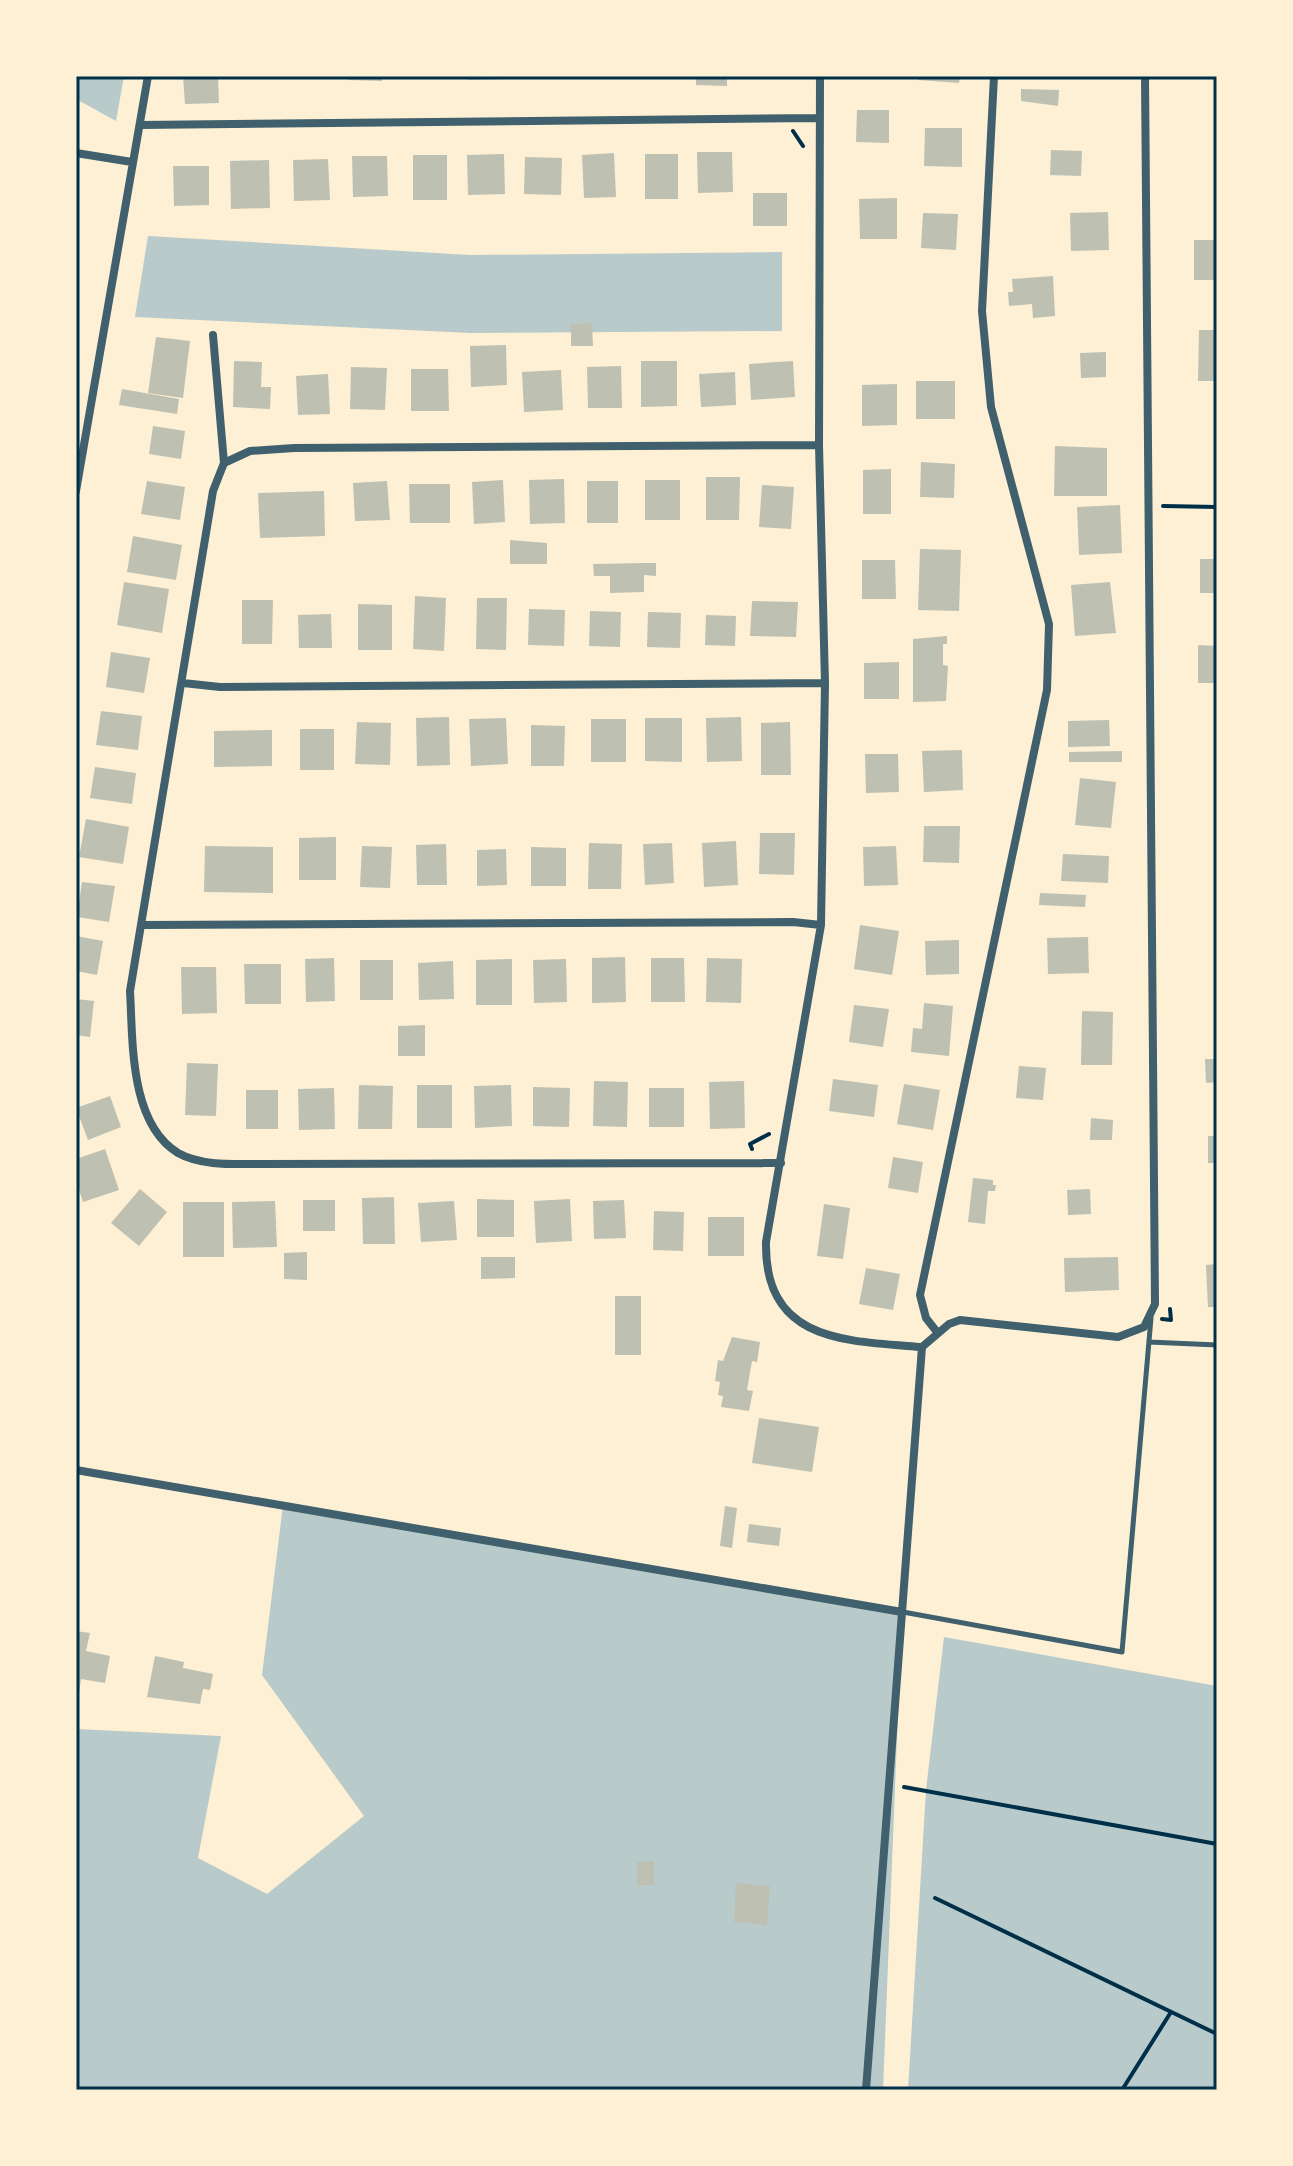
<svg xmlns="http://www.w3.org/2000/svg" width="1293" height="2166" font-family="Rubik,sans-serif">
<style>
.green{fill:#b9caca}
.building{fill:#bec0b2}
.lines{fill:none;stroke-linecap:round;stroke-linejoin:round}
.path{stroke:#003049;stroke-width:4}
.service{stroke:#3f606c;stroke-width:5}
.minor{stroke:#3f606c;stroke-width:8}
.neatline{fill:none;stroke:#003049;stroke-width:3}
</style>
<rect width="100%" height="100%" fill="#fdf0d5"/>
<!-- green -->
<path class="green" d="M76,76H124L116,121L76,99Z
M148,236L470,255L782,252V331L471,333L135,317Z
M283,1505L902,1612L883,2090H76V1729L221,1736L198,1858L267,1894L364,1816L262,1675Z
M944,1637L1217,1686V2090H908L926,1790Z"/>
<!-- building -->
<path class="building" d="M183,76H218L219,103L185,104Z
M348,76H383L382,81L348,80Z
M468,76H504V79L468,80Z
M696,76H727V86L696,85Z
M918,76H960L959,83L918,80Z
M1021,89L1059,90L1058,106L1021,101Z
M857,110H889V143L856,142Z
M925,128H962V167L924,166Z
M1051,150L1082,151L1081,176L1050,175Z
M697,152H732L733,192L698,193Z
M614,153L616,197L584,198L582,155Z
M504,154L505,194L468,195L467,155Z
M645,154H678V199H645Z
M413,155H447V200H413Z
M352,156H387L388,196L353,197Z
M525,157L562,158L561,195L524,194Z
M328,159L330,200L294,201L293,160Z
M269,160L270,208L231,209L230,161Z
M173,166H209V205L174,206Z
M753,193H787V226H753Z
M897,198V239H860L859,199Z
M1108,212L1109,250L1071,251L1070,213Z
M923,213L958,214L956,250L921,248Z
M1194,240H1217V280H1194Z
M1053,276L1055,316L1033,318L1032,304L1009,306L1008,292H1013L1012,279Z
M592,323L593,346H571V324Z
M1199,330H1217V381H1198Z
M156,337L190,341L183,398L148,393Z
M506,345L507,385L471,387L470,346Z
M1106,352V377L1081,378L1080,353Z
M234,361L262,362L261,387H271L270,409L233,407Z
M641,361H677V406L641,407Z
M793,361L795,397L751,400L749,364Z
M621,366L622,408H588L587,367Z
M351,367L387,368L385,410L350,409Z
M411,369H448L449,411H411Z
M561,370L563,410L524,412L522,372Z
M735,372L736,405L701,407L699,374Z
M328,374L330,414L298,415L296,376Z
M916,381H955V419H916Z
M897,384V425L862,426V385Z
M122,389L179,399L177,414L119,405Z
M153,426L185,431L181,459L149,454Z
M1055,446L1107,448V496H1054Z
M921,462L955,464L954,498L920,497Z
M891,469V514H863V470Z
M706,477H740L739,520H706Z
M564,479L565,523L530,524L529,480Z
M503,480L505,522L474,524L472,482Z
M645,480H680V520H645Z
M147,481L185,487L180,520L141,514Z
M387,481L390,520L355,521L353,483Z
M587,481H618V523H587Z
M409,484H450V523H410Z
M762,485L794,487L791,529L759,527Z
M324,491L325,536L260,538L258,493Z
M1120,505L1122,553L1079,555L1077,507Z
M133,536L182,545L176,580L127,572Z
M510,540L547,543V564H510Z
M920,549L961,550L959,611L918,610Z
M1200,559H1217V593H1200Z
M862,560H895L896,599H862Z
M644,563H656V576L644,575V592L610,593V576H594L593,564Z
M124,582L169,589L162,633L117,625Z
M1110,582L1116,633L1075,636L1071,585Z
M415,596L446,598L444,651L413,649Z
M477,598H507L506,650L476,649Z
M242,600H273L272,644H242Z
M752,601L798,602L796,637L750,636Z
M358,604L392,605V650H358Z
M529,609L565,610L564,646L528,645Z
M590,611L621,612L620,647L589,646Z
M648,612L681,613L680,648L647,647Z
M331,614L332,648H299L298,615Z
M706,615L736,616L735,646L705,645Z
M947,636V644H943V665L948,666L946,701L913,702V639Z
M1198,645L1217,646V683H1198Z
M111,652L150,658L144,693L106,687Z
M899,662V699H864V663Z
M101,711L142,716L138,750L96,745Z
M449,717L450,765L417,766L416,718Z
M741,717L742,761L707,762L706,718Z
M506,718L508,764L471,766L469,719Z
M645,718H682V762L645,761Z
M591,719H626V762H591Z
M1109,720L1110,746L1068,747V721Z
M357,722L391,723L390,765L355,764Z
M790,722L791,775H761V723Z
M531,725L565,726L564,766H531Z
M300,729H334V770H300Z
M272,730V766L214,767V731Z
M962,750L963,790L924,792L922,751Z
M1122,751V762H1069V752Z
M865,754H898L899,792L866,793Z
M95,767L136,773L132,804L90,798Z
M1080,778L1116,782L1111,828L1075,825Z
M86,819L129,827L123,864L79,857Z
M924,826H960L959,863L923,862Z
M760,833H795L794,875L759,874Z
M336,837V880H299V838Z
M736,841L738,885L704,887L702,843Z
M589,843L622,844L621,889H588Z
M672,843L674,883L645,885L643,844Z
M446,844L447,885H417L416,845Z
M205,846L273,847V893L204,892Z
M362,846L392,847L390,888L360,887Z
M896,846L898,885L864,886L863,847Z
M531,847L566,848V886H531Z
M506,849L507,885L477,886V850Z
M1063,854L1109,856L1108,883L1061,881Z
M82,882L115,886L109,922L77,917Z
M1040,893L1086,895L1085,907L1039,905Z
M860,925L899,931L892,975L854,969Z
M76,936L103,941L97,975L76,971Z
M1088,937L1089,973L1048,974L1047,938Z
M959,940V974L926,975L925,941Z
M625,957L626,1002L592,1003V958Z
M334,958L335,1001L306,1002L305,959Z
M651,958H684L685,1002H651Z
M707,958L742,959L741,1003L706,1002Z
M512,959V1005H476V960Z
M566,959L567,1002L534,1003L533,960Z
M360,960H393V1000H360Z
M453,961L454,999L419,1000L418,963Z
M244,964H281V1004H245Z
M181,967H216L217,1013L182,1014Z
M76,999L94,1001L90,1037L76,1035Z
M924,1003L953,1006L949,1056L911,1052L913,1028L922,1029Z
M854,1005L889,1009L883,1047L849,1042Z
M1082,1011L1113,1012L1112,1065H1081Z
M425,1025V1056H398V1026Z
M1205,1059H1217V1082L1206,1083Z
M187,1063L218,1064L216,1116L185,1115Z
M1019,1066L1046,1068L1043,1100L1016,1098Z
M833,1079L878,1085L874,1117L829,1111Z
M594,1081L628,1082L627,1127L593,1126Z
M744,1081L745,1128L710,1129L709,1082Z
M904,1084L940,1090L933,1130L897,1124Z
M359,1085L393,1086L392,1129H358Z
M417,1085H452V1128H417Z
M511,1085L512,1126L475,1128L474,1086Z
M533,1087L570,1088L569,1127L533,1126Z
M334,1088L335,1129L299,1130L298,1089Z
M649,1088H684V1127H649Z
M246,1090H278V1129H246Z
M110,1096L121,1127L88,1140L76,1108Z
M1091,1118L1113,1120L1112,1140H1090Z
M1208,1136H1217V1163H1208Z
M105,1149L119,1190L83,1202L76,1180V1159Z
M893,1157L923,1162L918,1193L888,1188Z
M973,1178L993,1180V1185H996L995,1191H988L985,1224L968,1222Z
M140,1189L167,1212L139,1246L111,1223Z
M1090,1189L1091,1214L1068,1215L1067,1190Z
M394,1197L395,1244H363L362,1198Z
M477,1199L514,1200V1237H477Z
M570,1199L572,1241L536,1243L534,1201Z
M303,1200H335V1231H303Z
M624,1200L626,1238L594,1239L593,1201Z
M275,1201L277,1247L233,1248L232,1202Z
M454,1201L457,1240L421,1242L418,1203Z
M183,1202H224V1257H183Z
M824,1204L850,1208L843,1259L817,1256Z
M654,1211L684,1212L683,1251L653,1250Z
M708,1217H744V1256H708Z
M307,1252V1280L284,1279V1253Z
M481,1257H515V1278L481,1279Z
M1118,1257L1119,1290L1065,1292L1064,1258Z
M1217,1264V1307H1208L1206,1265Z
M866,1268L900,1274L893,1310L859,1304Z
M615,1296H641V1355H615Z
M732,1337L760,1342L757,1362L752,1361L747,1390L753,1391L749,1411L721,1407L723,1396L718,1395L720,1382L715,1381L718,1360L723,1361Z
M759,1418L819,1427L812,1472L752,1463Z
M725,1506L737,1508L732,1548L720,1546Z
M749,1524L781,1528L779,1546L747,1542Z
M76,1631L90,1633L86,1651L110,1656L105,1683L81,1679L78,1700Z
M155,1656L184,1662L183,1668L213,1674L210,1690L203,1689L200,1704L147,1697Z
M654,1861V1885H637V1862Z
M736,1883L770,1886L767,1925L734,1922Z"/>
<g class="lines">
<!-- path -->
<path class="path" d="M793,131L803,146
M1163,506L1217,507
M752,1149L750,1144L769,1134
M1162,1319L1171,1320L1170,1309
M904,1787L1217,1844
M935,1898L1217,2034
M1122,2090L1171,2012"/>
<!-- service -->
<path class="service" d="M1149,1342L1217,1345
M903,1612L1122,1652L1151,1318"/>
<!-- minor -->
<path class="minor" d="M820,76L819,445L825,683L821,925L766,1242C764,1342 845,1341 922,1347
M140,125L820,118
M76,153L132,162
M213,335L224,463
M76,491L148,76
M183,683L220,687L825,683
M143,925L793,922L821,925
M781,1163L258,1164C234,1164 201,1166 178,1153C129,1123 133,1040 130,991L213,491L224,463L250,451L294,448L819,445
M937,1332L926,1318L920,1295L1047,690L1049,624L991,407L982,311L994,76
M76,1470L902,1612
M866,2090L922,1347L949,1324L960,1320L1118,1337L1144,1327L1155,1304L1145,76"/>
</g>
<!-- border -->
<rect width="1293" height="2166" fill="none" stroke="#fdf0d5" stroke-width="156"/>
<rect x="78" y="78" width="1137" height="2010" class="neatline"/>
</svg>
